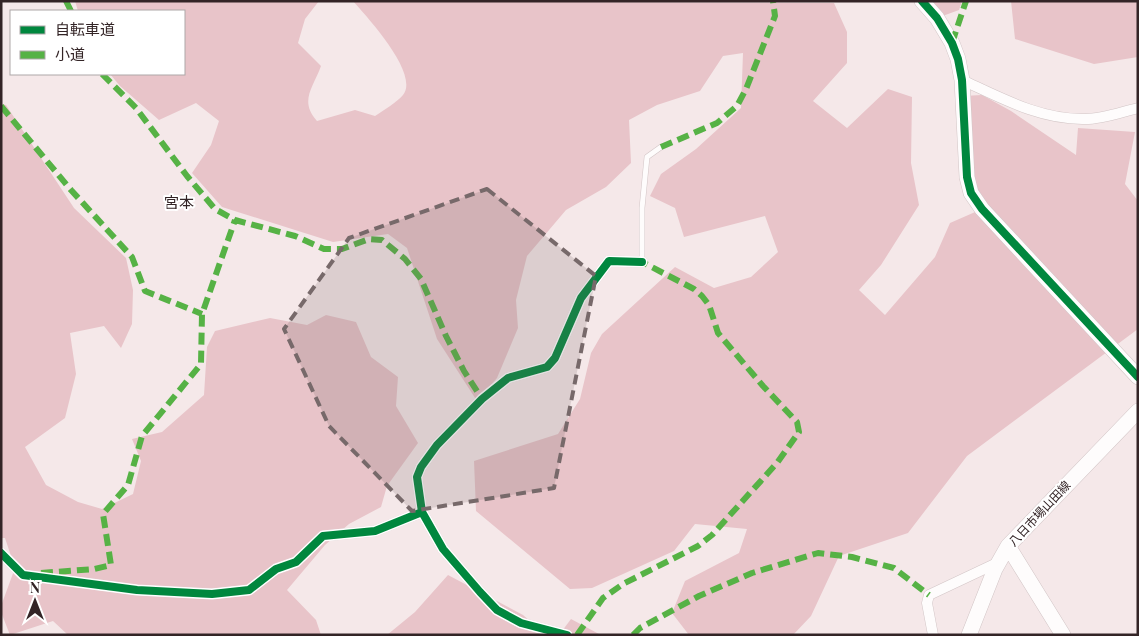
<svg xmlns="http://www.w3.org/2000/svg" width="1139" height="636" font-family="'Playfair Display','Noto Sans JP',serif">
<style>
.green{fill:#e8c4c9}
.lines{fill:none;stroke-linecap:round;stroke-linejoin:round}
.lane-casing{stroke:#d2c5c6;stroke-width:6}
.street-casing{stroke:#d2c5c6;stroke-width:11}
.secondary-casing{stroke:#d2c5c6;stroke-width:16}
.lane{stroke:#fefcfc;stroke-width:5}
.street{stroke:#fefcfc;stroke-width:10}
.secondary{stroke:#fefcfc;stroke-width:15}
.quiet{stroke:#56b245;stroke-width:6;stroke-dasharray:12 6;stroke-linecap:butt}
.cycleway-casing{stroke:#fff;stroke-width:11}
.cycleway{stroke:#00873e;stroke-width:8}
.marked{fill:#77696a;fill-opacity:0.2;stroke:#77696a;stroke-width:4;stroke-dasharray:10 6;stroke-linejoin:round}
.labels{text-anchor:middle;dominant-baseline:central;stroke-width:4;stroke-linejoin:round;paint-order:stroke}
.street-label{font-size:12px;fill:#332426;stroke:#fff}
.quarter-label{font-size:15px;fill:#332426;stroke:#fff}
</style>
<rect width="100%" height="100%" fill="#f5e8e9"/>
<!-- green -->
<path class="green" d="M75,1H319L305,19L298,43L321,66C313,88 299,101 317,121L355,110L375,116C384,110 396,103 403,95C420,74 367,17 353,1L834,3L847,32V63L813,101L847,128L888,89L912,97L911,163L919,205L881,265L859,290L885,315L935,257L950,223L982,209L971,193L963,96L982,95L1011,111L1076,155L1078,128L1135,132L1125,184L1138,201V329L967,456L908,533L839,556L811,616L793,635H689L672,613L685,581L739,553L747,529L695,524L674,551L592,588L570,589L476,511L474,461L558,434L580,399L591,353L602,334L675,267L714,288L751,277L778,252L765,216L684,237L675,208L650,196L661,174L696,149L741,108L743,53L723,56L700,91L657,105L629,120L631,163L606,187L566,210L527,256L516,300L518,328L497,378L477,401L437,339L407,248L388,234L333,242L222,207L192,173L211,145L219,121L196,103L159,120L120,86L110,74H184V11H78Z
M922,1H962L959,10L937,18Z
M1011,1H1138V57L1094,64L1015,39Z
M1,104L6,105L74,208L126,258L133,290L132,324L121,348L104,326L70,333L76,374L65,418L25,447L46,485L78,502L102,509L133,494L141,461L132,439L162,432L204,395L207,347L215,331L270,318L307,325L326,315L356,322L371,357L398,377L396,406L418,443L387,486L381,507L349,524L325,545L287,590L316,620L321,635H68L53,621L10,635L1,612V606L15,568L5,538H1Z
M448,575L523,615L546,635H387L415,612Z
M571,619L599,634L600,635H559Z"/>
<g class="lines">
<!-- lane casing -->
<g class="lane-casing">
<path id="lane" d="M642,262V208L647,157L661,147"/>
</g>
<!-- street casing -->
<g class="street-casing">
<path id="street" d="M962,80C1001,98 1041,120 1085,119C1103,119 1121,112 1138,108
M1,553L23,575L137,590L212,594L249,590L276,569L296,562L323,536L375,531L422,512
M567,635L521,623L497,610L480,592L443,549L422,512L417,477L421,467L437,445L482,399L508,378L547,367L555,358L581,298L609,261L642,262
M933,635L927,603L929,595L999,562"/>
</g>
<!-- secondary casing -->
<g class="secondary-casing">
<path id="secondary" d="M922,1L937,18L952,43L958,59L962,80L967,177L971,193L982,209L1138,377
M1008,546L1063,635
M969,635L995,569L1008,546L1138,411"/>
</g>
<!-- lane -->
<use href="#lane" class="lane"/>
<!-- street -->
<use href="#street" class="street"/>
<!-- secondary -->
<use href="#secondary" class="secondary"/>
<!-- quiet -->
<path class="quiet" d="M66,1L71,11
M952,43L966,1
M102,74L136,108L187,176L215,209L235,220L295,236L324,249H342L369,239L382,240L405,259L421,279L446,336L464,371L482,399
M1,106L71,190L132,257L145,291L202,314
M661,147L717,123L737,106L746,89L775,16L773,1
M41,573L94,569L111,565L103,514L128,485L142,436L201,364L202,314L235,220
M577,635L603,598L623,584L698,546L712,535L777,463L799,432L797,422L763,386L718,333L709,305L702,296L694,289L642,262
M633,635L640,628L699,596L752,573L818,553L852,557L894,568L929,595"/>
<!-- cycleway casing -->
<g class="cycleway-casing">
<path id="cycleway" d="M922,1L937,18L952,43L958,59L962,80L967,177L971,193L982,209L1138,377
M1,553L23,575L137,590L212,594L249,590L276,569L296,562L323,536L375,531L422,512
M567,635L521,623L497,610L480,592L443,549L422,512L417,477L421,467L437,445L482,399L508,378L547,367L555,358L581,298L609,261L642,262"/>
</g>
<!-- cycleway -->
<use href="#cycleway" class="cycleway"/>
</g>
<!-- marked area -->
<path class="marked" d="M487,189L596,276L554,488L412,511L329,426L284,329L349,238Z"/>
<g class="labels">
<!-- street labels -->
<g class="street-label">
<text transform="translate(1039 513) rotate(-47)">八日市場山田線</text>
</g>
<!-- quarter labels -->
<g class="quarter-label">
<text x="179" y="202">宮本</text>
</g>
</g>
<!-- border -->
<rect width="1139" height="636" fill="none" stroke="#332426" stroke-width="5"/>
<!-- legend -->
<rect x="10" y="10" width="175" height="65" fill="#ffffff" stroke="#ada7a8"/>
<rect x="20" y="26" width="25" height="8" fill="#00873e" stroke="#ada7a8"/>
<text x="55" y="35" font-size="15" fill="#332426">自転車道</text>
<rect x="20" y="51" width="25" height="8" fill="#56b245" stroke="#ada7a8"/>
<text x="55" y="60" font-size="15" fill="#332426">小道</text>
<!-- north arrow -->
<g transform="translate(35 601)" stroke="#ffffff" stroke-width="4" paint-order="stroke">
<path d="M0-4L9 19L0 12L-9 19Z" fill="#332426"/>
<text y="-8" font-size="14" font-weight="bold" text-anchor="middle" fill="#332426">N</text>
</g>
</svg>
